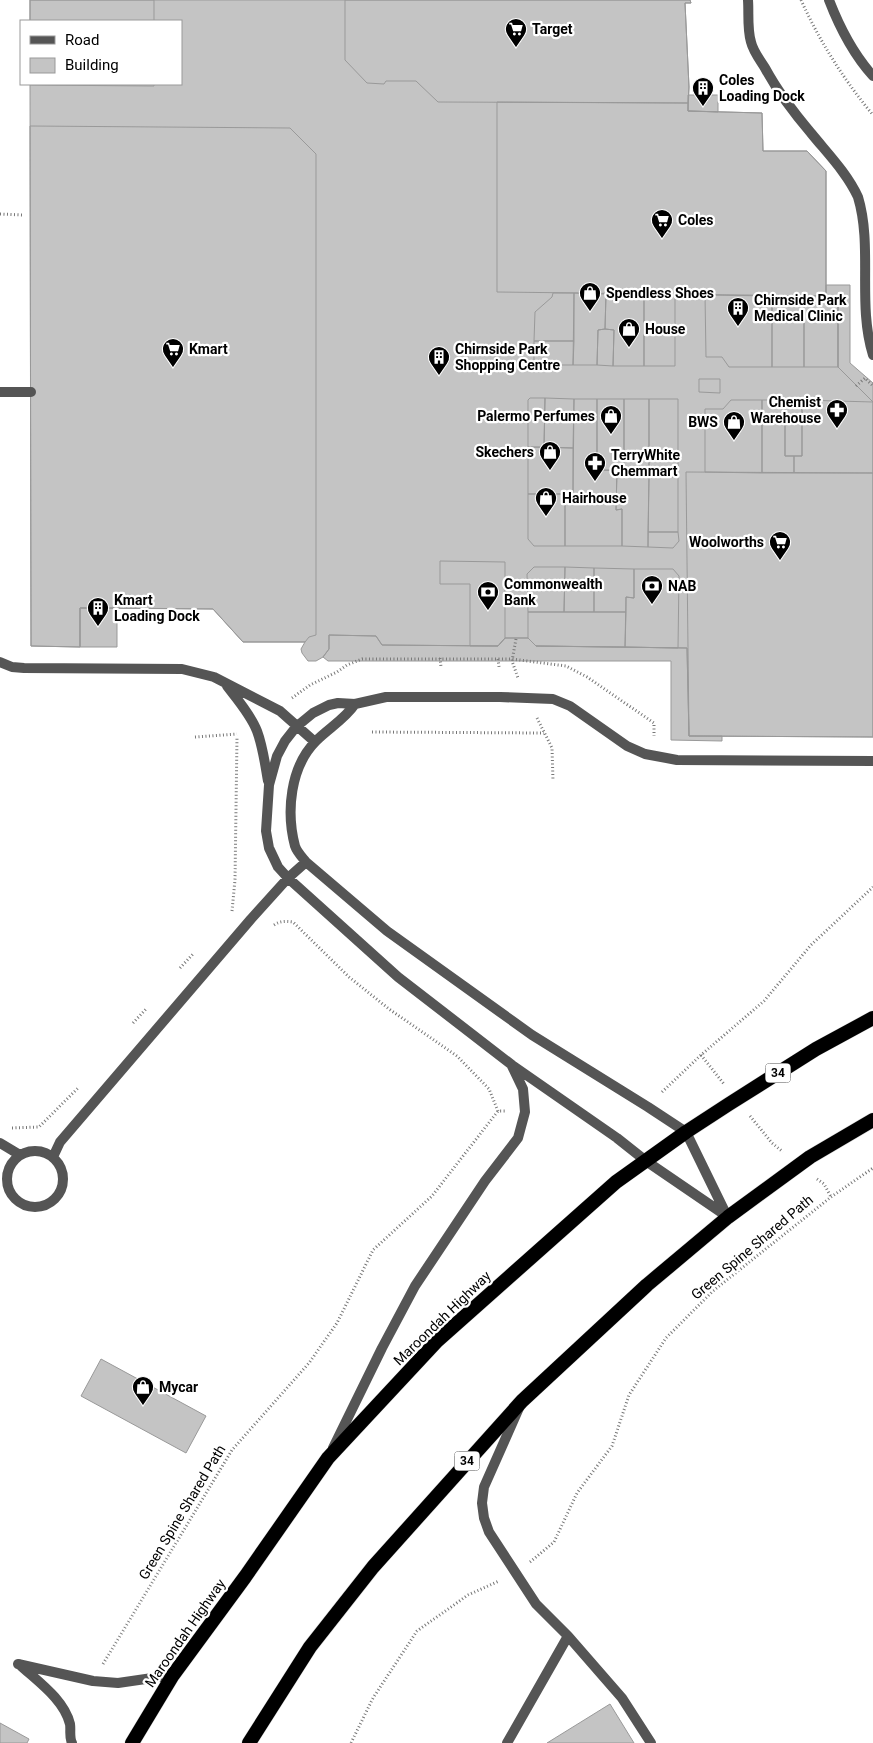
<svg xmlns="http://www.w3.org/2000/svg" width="873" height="1743" font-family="Roboto,sans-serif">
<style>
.building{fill:#c4c4c4;stroke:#999}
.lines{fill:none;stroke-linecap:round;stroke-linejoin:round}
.trunk-casing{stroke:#dbdbdb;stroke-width:15}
.path{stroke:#777;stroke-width:3;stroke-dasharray:1 2.5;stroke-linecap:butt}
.service{stroke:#555;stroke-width:10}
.minor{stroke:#555;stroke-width:10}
.trunk{stroke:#000;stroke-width:14}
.labels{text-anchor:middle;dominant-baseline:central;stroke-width:4.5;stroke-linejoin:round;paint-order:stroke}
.shield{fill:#fff;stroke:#4c4c4c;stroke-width:1}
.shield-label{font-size:12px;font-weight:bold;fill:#000}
.poi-label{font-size:14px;font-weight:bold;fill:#000;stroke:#fff;text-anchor:start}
.street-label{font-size:14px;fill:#000;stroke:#fff}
</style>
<rect width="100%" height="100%" fill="#fff"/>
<!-- building -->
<path class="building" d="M30,0H690L691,3H685L689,87L688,111L762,113L763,151H807L826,171V296H838V367L873,402V737L689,736L687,648L536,646L528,638H505L498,646L382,645L376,636L329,635V649L323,657L316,661H308L302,653L301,649L305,642H243L213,609L117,608H80V647L31,646L30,84H181V21H30Z
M30,0H154V21H30Z
M345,0H690L691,3H685L689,87L688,103L438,102L416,81H386L384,84L367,83L345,60Z
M30,84H154V86L30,85Z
M688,95H718V112L688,111Z
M497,102L688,103V111L762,113L763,151H807L826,171V296L497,292Z
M30,126L290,128L316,154V635L309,637L305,642H243L213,609L80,608V647L31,646Z
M826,285H850V363L873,383V402L838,367V296H826Z
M553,293H574V341H534L535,312L552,297Z
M574,293L606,294L605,329L598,330L597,365H573Z
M606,294L644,295V366H613L614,330L605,329Z
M644,295H675V366H644Z
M705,295L772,296V367H729L722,357H706Z
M772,296H804V367H772Z
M804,296H838V367H804Z
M605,329L614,330L613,366L597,365L598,330Z
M534,341H574L573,365H534Z
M699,379H720V393L699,392Z
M530,398H545L544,447H528V400Z
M545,398L574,399L573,448L544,447Z
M574,399H597V470H617L616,510L622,509V546H565V494H573Z
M597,399H624V471L597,470Z
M624,399H649V471H624Z
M649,399H678V471H649Z
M731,400H762V473L705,472V409H723Z
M762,400H785V456H794V473H762Z
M785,400H802V456H785Z
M802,400L873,402V473H794V456H802Z
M528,447L573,448V494H528Z
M617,470H633L632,477H649L648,547L622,546V509L616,510Z
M686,472L873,473V737L689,736Z
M649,477H678V532H648Z
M528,494H565V546H534L528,539Z
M648,532H678L679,541L673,548L648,547Z
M440,561L505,562V638L498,646H470V584H440Z
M534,567H565L564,612H528L527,574Z
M565,567L594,568V612H564Z
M594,568L634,569V598L626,597V612H594Z
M634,569H673L679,576L678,648L625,647L626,597L634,598Z
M80,608H117V647H80Z
M528,612H626L625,647L536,646L528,638Z
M329,635L376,636L382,645L498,646L505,638H528L536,646L687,648L689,736H722V741L671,740V661H328L323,657L329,649Z
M101,1359L206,1416L186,1453L81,1396Z
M610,1704L634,1743H547Z
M0,1723L29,1739L27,1743H0Z"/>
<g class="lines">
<!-- trunk casing -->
<g class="trunk-casing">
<path id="trunk" d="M132,1743L173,1675L245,1577L328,1458L437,1341L616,1182L686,1132L729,1104L816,1049L873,1018
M249,1743L310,1647L373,1567L522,1401L647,1285L728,1217L810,1157L873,1120"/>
</g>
<!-- path -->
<path class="path" d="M801,0C820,42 844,80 873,115
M0,214L23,215
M856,386L865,378L873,386
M516,639L512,661L518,678
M440,658L441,667
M498,659L499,667
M292,698L310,685L337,672L347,665L362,659H512L566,666L587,677L654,723V736
M537,718L552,748L553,781
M372,732L544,733
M195,737L237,734
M232,911L235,880L237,737
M274,925C280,921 285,921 293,922L349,977L389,1009L457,1056L489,1089L498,1111
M180,968L193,954
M133,1023L146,1009
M701,1055L724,1084
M662,1092L701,1055L764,1001L811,945L873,887
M750,1116L772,1143L783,1152
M12,1128L39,1127L79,1087
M817,1179L824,1184L831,1197
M530,1562L554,1542L577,1493L612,1446L629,1395L666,1338L713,1291L831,1197L873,1168
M103,1664L232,1450L309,1363L337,1323L373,1250L432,1196L498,1111H506
M351,1743L373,1698L417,1631L468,1595L499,1581"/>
<!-- service -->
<path class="service" d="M748,0C749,13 747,29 751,42C753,51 760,60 765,68C778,92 794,113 811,133C828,154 847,173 858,197C873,247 857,304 873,355
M0,392H31
M0,662L12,667L24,668L182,669L214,677L280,711L315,742
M227,686C237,699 251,715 257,731C263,747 265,764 268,781
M355,704C345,719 329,728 316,741C290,767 286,812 295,846C297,852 302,857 306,862L387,931L532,1035L648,1107L686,1132L727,1216
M0,1143L20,1155
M7 1179a28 28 0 1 1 56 0a28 28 0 1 1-56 0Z
M53,1157L60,1142L251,919L288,878L306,862
M728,1217L646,1161L617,1138L512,1065L398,977L288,878L278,867L269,848L266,831L269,785L277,756L285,741L296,727L313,713L329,705L338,703L355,704L386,697H500L553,699L570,706L627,746L645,754L677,760L873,761
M519,1408L484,1487L482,1503L484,1518L489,1532L536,1604L568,1636L622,1698L651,1743
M333,1448L382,1348L415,1286L485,1181L518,1138L525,1112L523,1089L512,1066
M18,1664L93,1681L118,1683L173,1675
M19,1664C37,1681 64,1699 70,1724C71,1730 69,1737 72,1743
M507,1743L568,1636"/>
<!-- minor -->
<path class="minor" d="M829,0C839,26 854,55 873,76"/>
<!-- trunk -->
<use href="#trunk" class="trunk"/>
</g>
<!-- icons -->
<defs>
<g id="supermarket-pin" transform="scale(1.125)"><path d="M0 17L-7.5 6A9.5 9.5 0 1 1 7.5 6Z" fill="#000" stroke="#fff"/><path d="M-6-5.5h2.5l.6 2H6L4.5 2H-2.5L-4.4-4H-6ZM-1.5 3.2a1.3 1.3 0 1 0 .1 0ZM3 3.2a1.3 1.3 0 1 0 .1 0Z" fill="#fff"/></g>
<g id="building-pin" transform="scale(1.125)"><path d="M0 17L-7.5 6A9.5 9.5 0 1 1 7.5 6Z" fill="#000" stroke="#fff"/><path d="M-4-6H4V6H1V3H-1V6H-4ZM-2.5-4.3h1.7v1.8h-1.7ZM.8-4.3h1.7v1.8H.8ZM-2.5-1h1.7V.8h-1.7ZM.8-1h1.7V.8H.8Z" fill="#fff"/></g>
<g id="shop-pin" transform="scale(1.125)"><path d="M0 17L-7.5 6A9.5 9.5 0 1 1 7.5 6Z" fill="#000" stroke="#fff"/><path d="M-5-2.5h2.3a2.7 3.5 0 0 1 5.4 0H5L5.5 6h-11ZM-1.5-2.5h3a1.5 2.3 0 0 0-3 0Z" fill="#fff"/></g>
<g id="pharmacy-pin" transform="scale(1.125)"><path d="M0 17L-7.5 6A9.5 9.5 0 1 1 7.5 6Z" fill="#000" stroke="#fff"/><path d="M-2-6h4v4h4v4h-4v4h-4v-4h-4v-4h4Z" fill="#fff"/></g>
<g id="bank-pin" transform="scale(1.125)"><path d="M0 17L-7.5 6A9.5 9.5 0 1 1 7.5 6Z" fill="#000" stroke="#fff"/><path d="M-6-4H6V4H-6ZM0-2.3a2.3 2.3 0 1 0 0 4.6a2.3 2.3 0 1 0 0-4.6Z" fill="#fff"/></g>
</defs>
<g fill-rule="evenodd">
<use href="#supermarket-pin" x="516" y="29"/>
<use href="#building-pin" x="703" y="88"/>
<use href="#supermarket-pin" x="662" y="220"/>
<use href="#shop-pin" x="590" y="293"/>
<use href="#building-pin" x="738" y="308"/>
<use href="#shop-pin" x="629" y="329"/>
<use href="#supermarket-pin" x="173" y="349"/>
<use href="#building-pin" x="439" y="357"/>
<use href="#pharmacy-pin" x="837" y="410"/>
<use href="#shop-pin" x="611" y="416"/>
<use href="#shop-pin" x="734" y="422"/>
<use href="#shop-pin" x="550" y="452"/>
<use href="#pharmacy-pin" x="595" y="463"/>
<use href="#shop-pin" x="546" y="498"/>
<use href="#supermarket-pin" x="780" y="542"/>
<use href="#bank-pin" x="652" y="586"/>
<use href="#bank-pin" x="488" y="592"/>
<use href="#building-pin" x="98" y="608"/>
<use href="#shop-pin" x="143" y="1387"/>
</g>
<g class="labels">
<!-- shield labels -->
<g class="shield">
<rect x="765.5" y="1063.5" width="25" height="19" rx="4"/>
<rect x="454.5" y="1451.5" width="25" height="19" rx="4"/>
</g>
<g class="shield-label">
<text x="778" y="1073">34</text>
<text x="467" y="1461">34</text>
</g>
<!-- poi labels -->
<g class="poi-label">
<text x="532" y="29">Target</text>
<text x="719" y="80">Coles<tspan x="719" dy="16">Loading Dock</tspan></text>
<text x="678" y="220">Coles</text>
<text x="606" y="293">Spendless Shoes</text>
<text x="754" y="300">Chirnside Park<tspan x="754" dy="16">Medical Clinic</tspan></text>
<text x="645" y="329">House</text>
<text x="189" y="349">Kmart</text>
<text x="455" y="349">Chirnside Park<tspan x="455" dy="16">Shopping Centre</tspan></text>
<text x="821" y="402" text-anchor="end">Chemist<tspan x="821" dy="16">Warehouse</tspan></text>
<text x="595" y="416" text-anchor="end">Palermo Perfumes</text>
<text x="718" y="422" text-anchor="end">BWS</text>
<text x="534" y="452" text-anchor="end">Skechers</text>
<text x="611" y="455">TerryWhite<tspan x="611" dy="16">Chemmart</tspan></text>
<text x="562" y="498">Hairhouse</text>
<text x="764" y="542" text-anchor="end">Woolworths</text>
<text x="504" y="584">Commonwealth<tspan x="504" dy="16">Bank</tspan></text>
<text x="668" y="586">NAB</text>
<text x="114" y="600">Kmart<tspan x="114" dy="16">Loading Dock</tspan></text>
<text x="159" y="1387">Mycar</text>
</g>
<!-- street labels -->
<g class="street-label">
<text transform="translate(752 1247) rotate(-40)">Green Spine Shared Path</text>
<text transform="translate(442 1318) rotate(-44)">Maroondah Highway</text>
<text transform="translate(182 1512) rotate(-59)">Green Spine Shared Path</text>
<text transform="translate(185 1633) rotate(-55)">Maroondah Highway</text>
</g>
</g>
<!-- legend -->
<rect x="20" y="20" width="162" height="65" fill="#ffffff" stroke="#999999"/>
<rect x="30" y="36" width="25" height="8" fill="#555555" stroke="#999999"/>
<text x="65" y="45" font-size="15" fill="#000000">Road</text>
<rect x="30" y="58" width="25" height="15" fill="#c4c4c4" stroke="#999999"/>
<text x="65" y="70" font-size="15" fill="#000000">Building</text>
</svg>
